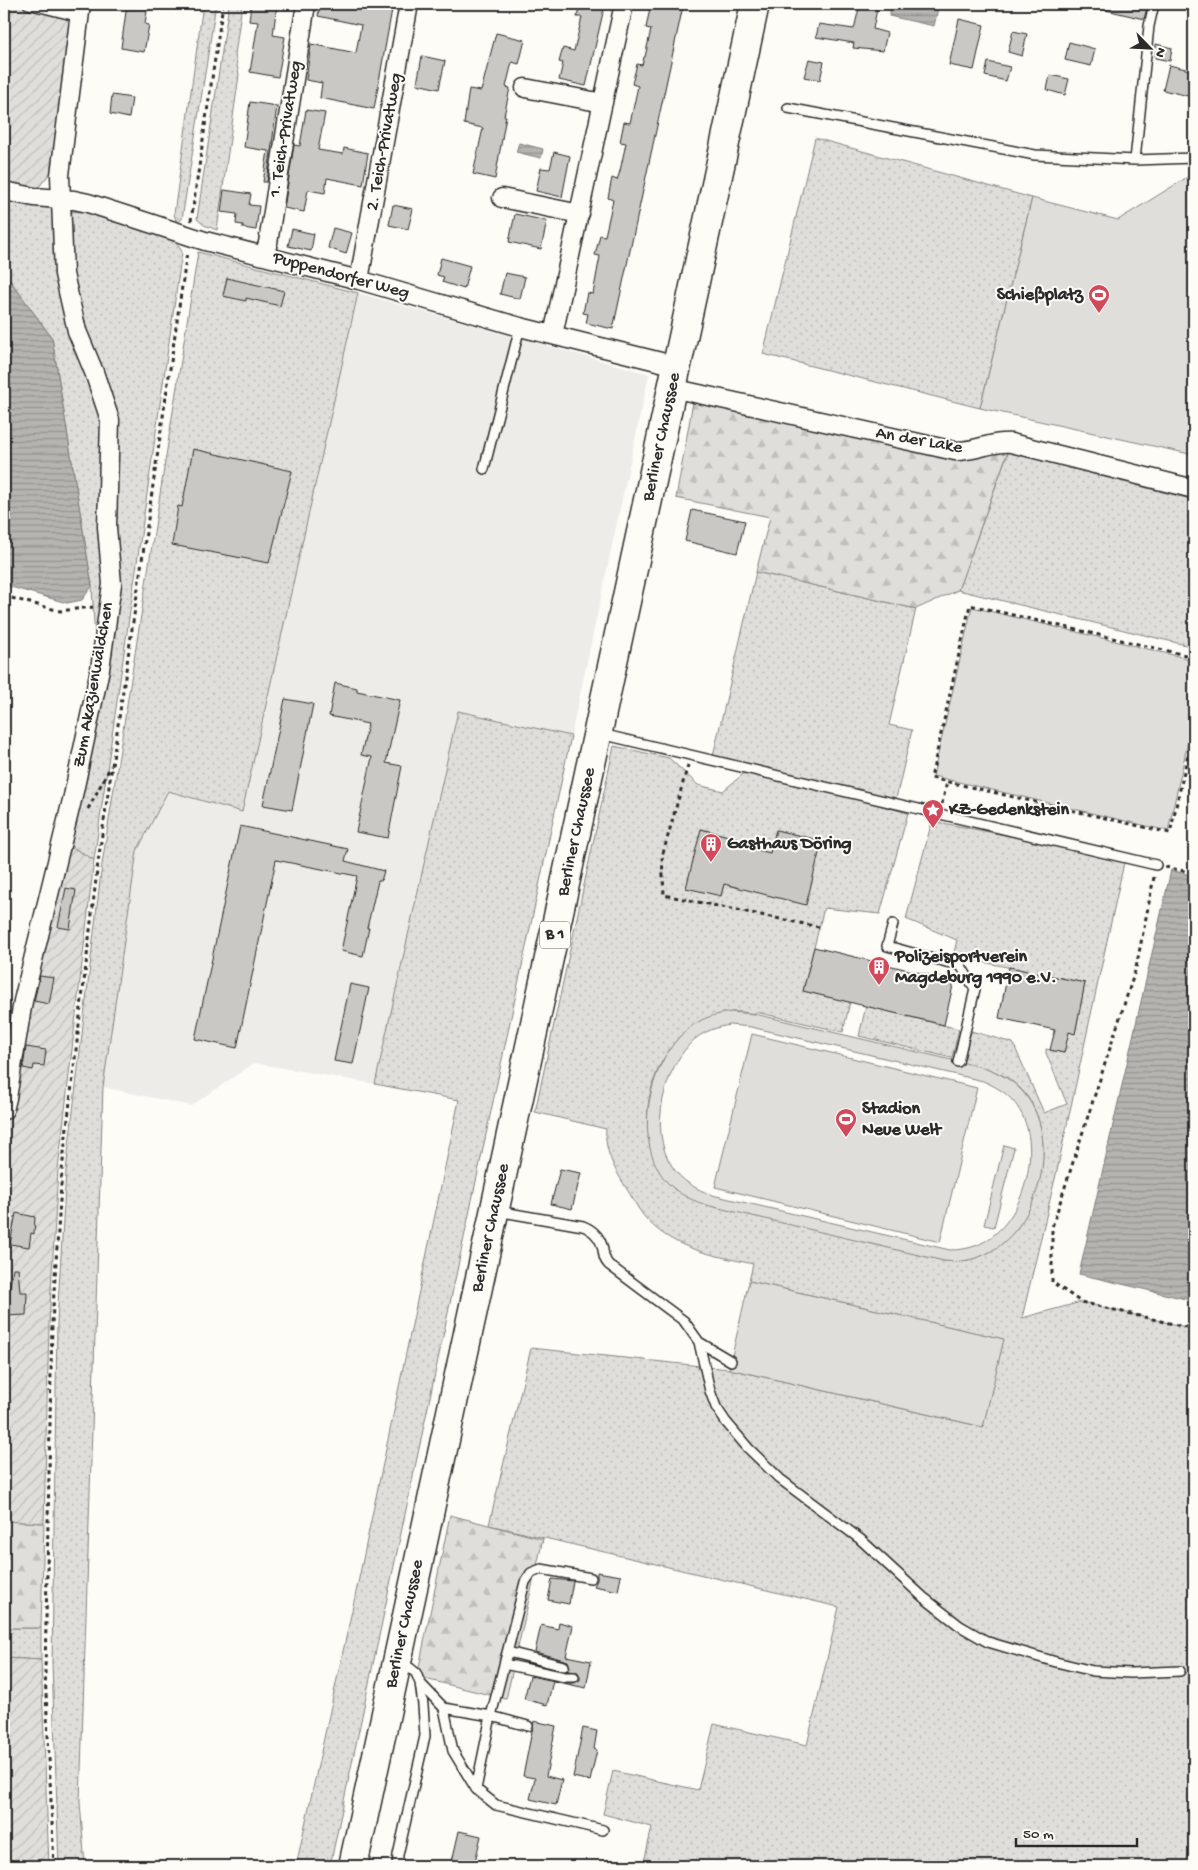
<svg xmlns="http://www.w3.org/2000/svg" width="1198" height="1870" font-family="'Gochi Hand',sans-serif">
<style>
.built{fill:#edece8}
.grass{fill:url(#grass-dots);stroke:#858482;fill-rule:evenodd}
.forest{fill:url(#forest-firs);stroke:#858482}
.garden{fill:url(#garden-furrows);stroke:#858482}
.pitch{fill:#dfdeda;stroke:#858482;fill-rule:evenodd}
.water{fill:url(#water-rules);stroke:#7e7d7b}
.building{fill:#c9c8c4;stroke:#2b2b2b}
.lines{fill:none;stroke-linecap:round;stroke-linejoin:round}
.service-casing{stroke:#2b2b2b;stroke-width:12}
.minor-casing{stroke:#2b2b2b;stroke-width:21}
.primary-casing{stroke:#2b2b2b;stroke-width:31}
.path{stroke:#2b2b2b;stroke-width:3;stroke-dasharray:4 4;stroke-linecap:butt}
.service{stroke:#fdfcf7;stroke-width:9}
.minor{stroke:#fdfcf7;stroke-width:18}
.primary{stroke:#fdfcf7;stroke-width:28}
.labels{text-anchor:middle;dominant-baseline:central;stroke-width:4;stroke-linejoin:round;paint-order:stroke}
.shield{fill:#fdfcf7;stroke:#6a6a68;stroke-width:1}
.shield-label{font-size:16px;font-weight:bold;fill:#2b2b2b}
.street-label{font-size:18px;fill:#2b2b2b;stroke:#fdfcf7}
.poi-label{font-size:18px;font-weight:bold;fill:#2b2b2b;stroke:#fdfcf7;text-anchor:start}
</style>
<defs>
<pattern id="grass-dots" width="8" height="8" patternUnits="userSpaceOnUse" patternTransform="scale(1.25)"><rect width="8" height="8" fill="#dfdeda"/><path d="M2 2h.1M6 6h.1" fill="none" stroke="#c0bfbb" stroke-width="1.8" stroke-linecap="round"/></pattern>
<pattern id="forest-firs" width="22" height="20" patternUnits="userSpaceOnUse" patternTransform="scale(1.25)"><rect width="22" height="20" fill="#dfdeda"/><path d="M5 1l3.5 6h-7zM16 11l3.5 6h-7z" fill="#c0bfbb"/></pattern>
<pattern id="garden-furrows" width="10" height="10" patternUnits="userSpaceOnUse" patternTransform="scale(1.25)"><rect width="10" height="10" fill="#dfdeda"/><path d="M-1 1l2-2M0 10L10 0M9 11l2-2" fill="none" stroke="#c0bfbb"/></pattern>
<pattern id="water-rules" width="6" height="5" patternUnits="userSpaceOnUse" patternTransform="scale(1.25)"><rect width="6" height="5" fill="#b5b4b1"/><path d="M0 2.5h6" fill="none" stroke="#939390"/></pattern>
</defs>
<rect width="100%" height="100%" fill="#fdfcf7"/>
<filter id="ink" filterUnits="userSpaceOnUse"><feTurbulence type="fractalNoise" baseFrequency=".02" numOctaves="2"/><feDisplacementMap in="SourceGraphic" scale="10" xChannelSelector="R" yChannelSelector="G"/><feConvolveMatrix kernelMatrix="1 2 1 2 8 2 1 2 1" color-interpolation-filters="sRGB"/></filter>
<g filter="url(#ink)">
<!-- built -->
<path class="built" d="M358,293L649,374L571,736L458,711L375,1084L254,1063L191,1106L103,1087L137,851L168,791L242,812Z"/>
<!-- grass -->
<path class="grass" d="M203,4H216L182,219L177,223L174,214Z
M229,4H242L235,55L239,75L217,230L204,225L197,219Z
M815,138L1032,198L980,408L763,354Z
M4,200L40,207L88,213L175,239L182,252L94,860L72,847L50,888L100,668L94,625L92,586L52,338L4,272Z
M198,252L358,293L242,812L168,791L137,851L103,1087L80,1802L85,1866H59L52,1663L57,1322L66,1171L102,864Z
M1008,452L1194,500V647L958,590Z
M756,572L916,609L889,725L912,730L895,803L768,775L908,813L880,914L824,908L803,991L850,1002L843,1032L756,1012L755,1014C747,1013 739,1011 732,1012C725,1013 692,1027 686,1031C679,1036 673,1045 668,1052C640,1092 639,1154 675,1190L944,1261C1033,1271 1076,1130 1013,1082C998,1070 981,1067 963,1064L971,1031L1013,1043L1044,1113L1067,1104L1046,1053V1049L1064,1053L1067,1038L1053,1035L1054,1029L1075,1033L1085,983L953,956L957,940L906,919L932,821L1125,858L1058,1166L1022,1318L1081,1302L1194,1329V1866H643L652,1827L603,1814L613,1771L698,1790L714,1724L807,1745L839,1607L489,1525L531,1348L729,1369L983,1427L1003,1339L749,1281L753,1264C713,1255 670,1249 643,1215C636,1206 631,1195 625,1186C614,1168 604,1150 606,1129L535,1112L614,746L669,758L698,785L723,791L748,770L712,760ZM701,829L735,838L721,896ZM776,830L822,841L732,886L770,853Z
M458,711L571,736L330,1866H296L358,1583L459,1100L375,1084Z
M866,1006L959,1029L952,1058L859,1036Z
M4,1628H41V1660L4,1658Z"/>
<!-- forest -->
<path class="forest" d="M694,396L955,451L1011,443L958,590L916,609L756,572L770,517L676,498Z
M450,1515L543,1539L506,1699L417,1677Z
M4,1521L44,1523L41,1628H4Z"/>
<!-- garden -->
<path class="garden" d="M4,4H74L51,172L38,188L4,182Z
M72,847L94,860L58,1170L49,1324L44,1523L4,1521V1110L50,888Z
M4,1658L41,1660L49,1866H4Z"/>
<!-- pitch -->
<path class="pitch" d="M1194,173V455L980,408L1032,198L1118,220Z
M972,607L1194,660V715L1168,831L933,776Z
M731,1012L755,1014L986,1068C1005,1075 1020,1085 1031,1103C1066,1163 1022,1270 944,1261L710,1206C693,1201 679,1195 667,1182C629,1140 650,1049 698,1022C708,1016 719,1014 731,1012ZM730,1025L751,1027L983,1081C994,1086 1004,1091 1012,1100C1044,1134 1029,1205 996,1233C983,1245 968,1250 950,1250L712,1195C696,1189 681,1181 672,1166C648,1131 664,1066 695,1039C705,1031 717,1027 730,1025Z
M752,1034L977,1088L940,1242L715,1187Z
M1004,1145L1014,1148L994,1227L984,1225Z
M749,1281L1004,1339L983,1427L729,1369Z"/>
<!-- water -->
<path class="water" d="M892,4H939L934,26L889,16Z
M519,143L543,149L541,158L516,152Z
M4,272L52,338L92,586L82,600L67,603L4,585Z
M1171,870L1194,876V1301L1079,1274Z"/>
<!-- building -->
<path class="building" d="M127,4H148L145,24L149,25L144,52L121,48Z
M251,4H277L273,35L285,37L278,77L250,72L258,22L249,21Z
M320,4H393L374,109L320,98L322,83L306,80L311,44L356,53L361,25L318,16Z
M580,4H605L586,86L559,80L563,63L559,62L563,48L574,51L582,17H577Z
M657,4L683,6L613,329L586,323L588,314L583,313L587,293L593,294L600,256L595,255L600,235L605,236L613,200L608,198L612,178L617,180L620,171L626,143L620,142L624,122L630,123L632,114L638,86L632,84L637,64L642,65L644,57H645L651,29L646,28L650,8L656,9Z
M860,4H878L873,29L887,33L883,51L853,48L854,43L816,37L819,24L854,29Z
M1103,4H1148L1144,19L1102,9Z
M959,19L984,25L974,70L949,65Z
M1013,31L1027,34L1022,56L1008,52Z
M496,33L525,40L519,64L512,62L506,87L510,88L504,116H506L495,179L473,174L483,128L464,124L469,89L481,91Z
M1069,42L1095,49L1091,66L1065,60Z
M1156,44L1172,48L1170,61L1155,58Z
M422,56L445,61L439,89L417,84Z
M809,59L824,62L820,80L804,77Z
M988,62L1010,67L1006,81L985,76Z
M1169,65L1194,71V91L1190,90L1188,96L1163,90Z
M1050,75L1069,79L1065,95L1047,90Z
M112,95L132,98L129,118L110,114Z
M250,102L277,106L267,182H263L268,151L244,147Z
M306,110L325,113L318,150L343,154L344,148L368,153L363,185L327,178L325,193L308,190L304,212L284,208L294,145L300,146Z
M554,152L570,156L562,197L536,191L541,168L550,169Z
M224,190L251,194L249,205L259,206L256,230L243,228V225L236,224L237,214L221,212Z
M393,205L413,209L408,229L389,225Z
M515,214L547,221L541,249L509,242Z
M333,228L352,233L346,254L328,248Z
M292,229L314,234L311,251L288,246Z
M441,258L470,266L464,289L442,282L444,277L437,275Z
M505,273L525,277L520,299L500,294Z
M227,278L284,291L280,306L246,298V301L223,296Z
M193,449L292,471L269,563L172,545L178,506L182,507Z
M692,510L745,521L737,553L685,541Z
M335,683L357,688V691L400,700L386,763L402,766L388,838L356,832L372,757L361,755L368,724L329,716Z
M285,699L313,704L292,810L263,805Z
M240,826L348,849L345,861L384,871L381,881H378L367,928H369L363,956L341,951L357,876L276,860L237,1048L195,1039Z
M701,829L736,838L734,844L770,853L776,830L822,841L806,905L724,884L721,896L686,888Z
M66,888L76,890L70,929L58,927Z
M814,947L954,981L944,1025L803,991Z
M1009,967L1085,983L1075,1034L1069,1032L1064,1053L1050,1050L1055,1030L999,1018Z
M40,976L54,978L49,1004L34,1001Z
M350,984L369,988L353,1064L334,1061Z
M26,1047L46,1050L44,1066L34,1065L33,1070L23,1068Z
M560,1169L581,1173L572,1209L551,1204Z
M16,1213L35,1217L34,1234L31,1233L29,1247L10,1244Z
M13,1268H18L20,1292H27L26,1315L5,1316Z
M597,1572L621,1576L618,1591L594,1586L597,1580Z
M552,1579L573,1581L569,1604L548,1600Z
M559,1622L573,1626L566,1656L591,1661L586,1688L553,1681L547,1705L524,1699L530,1676L565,1683H574L580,1680V1677L578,1672L568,1671L570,1667L568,1661L535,1652L541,1625L558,1629Z
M534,1721L556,1726L546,1776L562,1780L556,1805L530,1799L535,1778L523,1776Z
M583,1728L597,1731L594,1749L597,1750L590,1781L573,1777Z
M459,1831L481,1836L474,1866H451Z"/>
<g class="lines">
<!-- service casing -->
<g class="service-casing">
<path id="service" d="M28,4L80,17
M1154,4L1149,26L1135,160L1194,158
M788,108L1035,155L1135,160
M484,469L520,327
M601,734L1156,865
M893,924L887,946L961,966L975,989L958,1062
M497,1211L583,1226C593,1230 601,1238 603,1250C604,1256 604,1260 609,1265L684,1321L699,1342L731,1361
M699,1342L710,1391L716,1407L726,1422L748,1448L780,1479L860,1539L923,1597L960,1626L988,1642L1056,1662L1093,1671L1131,1673L1180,1671
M508,1652L564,1666
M504,1664L565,1677H574
M399,1665L410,1668L416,1673L420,1683L444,1708L453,1751L476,1789L496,1805L603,1830
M444,1708L491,1716L528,1726
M476,1789L491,1716L525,1582L531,1573L541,1569L591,1578
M397,1866L398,1855L425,1736L423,1705L420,1683"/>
</g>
<!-- minor casing -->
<g class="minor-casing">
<path id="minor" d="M525,88L603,103
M4,191L34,197L74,200L88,203L205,241L359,280L520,327L677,366
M502,198L580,214
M264,255L268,243L306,4
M359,280L409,4
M553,335L624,4
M672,388L955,451C974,452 992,441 1011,443L1194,489
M4,1110L7,1098L23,1001L73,796L100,669L112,584L107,527L110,420L94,372L77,331L64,274L60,175L81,4"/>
</g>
<!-- primary casing -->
<g class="primary-casing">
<path id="primary" d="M353,1866L755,4"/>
</g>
<!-- path -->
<path class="path" d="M191,221L223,4
M4,596L60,611L93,607
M1194,657L970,605L931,778L1170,833L1194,728
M688,765L662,857L664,895L819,927
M942,804L947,782
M88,809L111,766
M1165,867L1194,873
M1154,877L1136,968L1052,1227V1282L1081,1302L1194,1329
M54,1866L45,1672L52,1323L62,1170L98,862L187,252"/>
<!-- service -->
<use href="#service" class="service"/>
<!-- minor -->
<use href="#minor" class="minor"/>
<!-- primary -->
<use href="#primary" class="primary"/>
</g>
</g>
<!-- icons -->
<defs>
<g id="stadium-pin" transform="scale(1.125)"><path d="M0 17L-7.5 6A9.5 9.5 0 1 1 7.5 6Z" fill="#d1495b" stroke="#fdfcf7"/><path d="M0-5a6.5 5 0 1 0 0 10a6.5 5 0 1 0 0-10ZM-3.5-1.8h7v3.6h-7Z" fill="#fff"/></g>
<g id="sight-pin" transform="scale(1.125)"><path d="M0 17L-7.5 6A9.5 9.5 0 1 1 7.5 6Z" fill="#d1495b" stroke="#fdfcf7"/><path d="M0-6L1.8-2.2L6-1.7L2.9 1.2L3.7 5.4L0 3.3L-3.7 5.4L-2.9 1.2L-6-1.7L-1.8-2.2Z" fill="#fff"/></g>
<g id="building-pin" transform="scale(1.125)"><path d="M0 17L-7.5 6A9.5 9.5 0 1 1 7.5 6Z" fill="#d1495b" stroke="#fdfcf7"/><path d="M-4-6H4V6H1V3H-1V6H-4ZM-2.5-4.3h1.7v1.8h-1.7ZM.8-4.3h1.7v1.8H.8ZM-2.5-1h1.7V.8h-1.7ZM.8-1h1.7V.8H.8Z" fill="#fff"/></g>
</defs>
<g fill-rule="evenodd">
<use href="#stadium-pin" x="1099" y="295"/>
<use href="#sight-pin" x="933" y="810"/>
<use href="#building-pin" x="711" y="844"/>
<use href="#building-pin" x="879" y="967"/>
<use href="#stadium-pin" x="846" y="1119"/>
</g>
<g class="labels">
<!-- shield labels -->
<rect class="shield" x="540" y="921.5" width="30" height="27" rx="4"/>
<g class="shield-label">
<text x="555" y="935">B 1</text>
</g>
<!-- street labels -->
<g class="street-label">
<text transform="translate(286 129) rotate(-81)">1. Teich-Privatweg</text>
<text transform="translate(385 142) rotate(-80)">2. Teich-Privatweg</text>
<text transform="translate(341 276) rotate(15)">Puppendorfer Weg</text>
<text transform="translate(662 437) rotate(-78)">Berliner Chaussee</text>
<text transform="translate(919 441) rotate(10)">An der Lake</text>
<text transform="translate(94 685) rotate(-80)">Zum Akazienwäldchen</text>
<text transform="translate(577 832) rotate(-78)">Berliner Chaussee</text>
<text transform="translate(491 1228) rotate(-78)">Berliner Chaussee</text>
<text transform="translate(405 1624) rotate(-78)">Berliner Chaussee</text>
</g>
<!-- poi labels -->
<g class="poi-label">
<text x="1083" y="295" text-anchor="end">Schießplatz</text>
<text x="949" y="810">KZ-Gedenkstein</text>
<text x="727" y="844">Gasthaus Döring</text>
<text x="895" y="957">Polizeisportverein<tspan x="895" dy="21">Magdeburg 1990 e.V.</tspan></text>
<text x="862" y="1109">Stadion<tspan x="862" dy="21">Neue Welt</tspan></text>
</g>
</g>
<!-- margin -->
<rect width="1198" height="1870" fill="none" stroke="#fdfcf7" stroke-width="20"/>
<rect x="10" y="10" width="1178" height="1850" fill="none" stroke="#2b2b2b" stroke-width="2" filter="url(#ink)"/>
<!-- north arrow -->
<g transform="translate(1150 48) rotate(114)" stroke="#fdfcf7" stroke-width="4" paint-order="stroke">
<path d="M0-4L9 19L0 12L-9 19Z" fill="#2b2b2b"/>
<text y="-8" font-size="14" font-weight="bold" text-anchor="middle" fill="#2b2b2b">N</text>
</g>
<!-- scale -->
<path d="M1016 1838v8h121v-8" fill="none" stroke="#2b2b2b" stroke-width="2.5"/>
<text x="1023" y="1838" font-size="15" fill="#2b2b2b" stroke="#fdfcf7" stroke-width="4" paint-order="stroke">50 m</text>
</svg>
